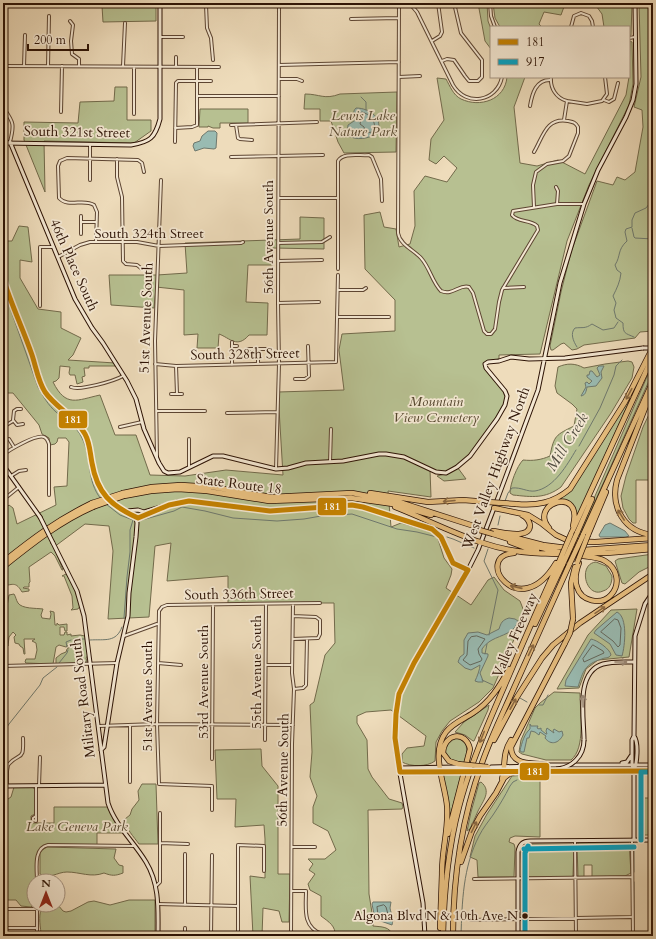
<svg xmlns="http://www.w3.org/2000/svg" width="656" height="939" font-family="Cardo,serif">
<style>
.green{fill:#b7c091;stroke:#726a4b}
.water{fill:#99bbb2;stroke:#6e786d}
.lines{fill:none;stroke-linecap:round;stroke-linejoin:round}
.shore{stroke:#63675c;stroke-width:1}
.stream{stroke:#6e786d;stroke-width:1}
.street-casing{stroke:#5d4532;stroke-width:4}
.secondary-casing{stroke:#2d1305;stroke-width:5}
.highway-casing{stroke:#2d1305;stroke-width:6}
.street{stroke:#f4e8d3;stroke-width:2}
.secondary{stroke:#f4e8d3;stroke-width:3}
.highway{stroke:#e7be7e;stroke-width:4.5}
.secondary-bridge-casing{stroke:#2d1305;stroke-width:5;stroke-linecap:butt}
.highway-bridge-casing{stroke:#2d1305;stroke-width:6;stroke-linecap:butt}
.secondary-bridge{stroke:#f4e8d3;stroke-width:3}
.highway-bridge{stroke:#e7be7e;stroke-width:4.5}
.bus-1-casing{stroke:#f4e8d3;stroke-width:8}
.bus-2-casing{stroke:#f4e8d3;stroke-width:8}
.bus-1{stroke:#c48101;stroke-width:5}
.bus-2{stroke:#02a2c4;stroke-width:5}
.oneway{stroke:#8a6842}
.oneway2{stroke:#9a8876}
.bus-dot{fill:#2d1305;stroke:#f4e8d3;stroke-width:1.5}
.labels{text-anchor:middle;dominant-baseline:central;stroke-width:3.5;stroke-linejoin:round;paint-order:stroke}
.bus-label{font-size:13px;fill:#2d1305;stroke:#f4e8d3;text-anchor:end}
.park-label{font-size:14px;font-style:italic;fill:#56472f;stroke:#f4e8d3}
.street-label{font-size:14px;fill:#2d1305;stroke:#f4e8d3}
.water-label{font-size:15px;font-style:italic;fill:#534e42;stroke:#f4e8d3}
.line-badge{stroke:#f4e8d3;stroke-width:1.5}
.badge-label{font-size:11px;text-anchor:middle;font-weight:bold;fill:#fff}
</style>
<rect width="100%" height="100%" fill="#eedcbb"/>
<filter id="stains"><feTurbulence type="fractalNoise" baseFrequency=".005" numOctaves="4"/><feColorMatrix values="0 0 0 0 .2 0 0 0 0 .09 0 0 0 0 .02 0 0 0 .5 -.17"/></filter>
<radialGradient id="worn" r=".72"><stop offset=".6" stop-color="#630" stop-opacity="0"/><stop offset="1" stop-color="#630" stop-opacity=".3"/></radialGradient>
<!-- green -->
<path class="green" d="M149,3H156V21L103,22L102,6L149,5Z
M478,3H487L488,21L491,29V49L485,41Z
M493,3H588L565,4L561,15L544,12L539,24L542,27H500L495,18Z
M594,3H632L631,35L629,36V27H604L602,14Z
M639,3H653V331L640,332L635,338L584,345L577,349L572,350L564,343L561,344L553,350H551L550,346L561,292L571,252L597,181L613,185L617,177L625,180L635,172L643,127L642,110L634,107L641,77Z
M630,41L632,42L633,84L629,105L589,185L567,241L540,354L499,355V361L488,362L485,366L505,391L507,396L505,405L477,447L458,468L466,479L444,481L437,476L445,474L430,470L431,497L388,491L391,527L401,523L430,531L438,539L444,558L452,569L451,575L446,588L471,605L488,580L494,577L504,590L520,601L525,614L493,688L479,702L450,721L442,731L436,742L435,761C427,767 411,767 402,762V754L407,748L424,746L426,736L391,710L366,712L357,716V723L367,740L368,769L372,777L389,799L402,803L403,807L402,809L368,810L369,894L373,919V926C381,927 390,926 393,936H335C336,926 329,922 321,916V896L310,890L308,884L315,874L309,870L313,864L308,859H325L336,850L328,831L313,823V807L317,796L310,777L312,752L310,705L314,702L325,655L335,643L334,603H228V576L167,581L171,543L155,546L149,617L108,619L113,551L109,526L85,524L54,547L63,570H62L55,556L51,552L29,567L30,582L29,583V587H24L23,588L29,589V591L22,592C16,582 14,584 3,586V511L9,505L13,508L17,524L56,505L54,487L67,486L69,442L66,438H58L57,442L55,444L50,445L49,438L42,434L39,425L13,393H3V335H4L3,224L6,241H12L19,226L28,227L32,262L20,260V278L38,309L61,312V328L81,338L73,355L68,360L115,363V366H89V368H84L85,376L82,377L83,382L77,384L75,375H70L69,373L70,367L60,366L59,378L56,381L53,382C66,408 77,400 100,395L115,435H136L150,475L185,476L226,470L283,475L278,392L344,390L339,350L342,334L395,331V300L365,269L364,215L380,212L384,227L396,229L399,247L410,244L415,226L414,191L425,176L447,182L457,168L444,156L436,164L429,160L431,139L444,120L437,78L446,79C450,86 453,95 461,99C480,108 505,100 507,77H525L514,107L520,163L537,166L558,160L585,174L626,95L629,77Z
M115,87H127V120H151V131L134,143L44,141L45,192L24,140V122L78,123L80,102L114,101Z
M397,92L396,152L344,153L338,142L331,121H320V109H304L305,94C320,94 324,100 340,94Z
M200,109H248V123H220V128H213L208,126V127H199Z
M300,217L324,218V249L273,248V265H248L246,302L268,303L267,335H249C237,349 230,338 219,334L218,348H197L198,334L184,335V290L156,287L154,308L111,305L109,275H157L187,273L185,243L300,239Z
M628,361L632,362L634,367L632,378L611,413L561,487C545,499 532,497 513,495L510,493C510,484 517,466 523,460C533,461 541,460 550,456C554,435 556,435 574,426L577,409L572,404L557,393L555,386L558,367C567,363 575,363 584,368L605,364Z
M653,363V372L580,535H578Z
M636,385V386L577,518L573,506L555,501L564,495Z
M653,406V480H636V523H633L629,519L623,508L621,496L626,476L643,427Z
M653,554V565L639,572L625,584L622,583L615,561L618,559Z
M596,562L606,566L612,576C612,583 610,589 603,591C586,599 577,564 596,562Z
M66,574C73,584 77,595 80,606L78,609L71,610L73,608L72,596L64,576H62Z
M14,594C16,597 16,600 18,603C22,609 36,608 43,609L41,615L42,618L50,619L51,614L50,611L54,612L55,625H57V623L59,625L67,624V631H65L64,627H60V635H64L65,632H67V635L71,634V636L80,635L85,636L88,655L86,658L87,662L56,664V658L61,654L66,652L67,649L70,647L71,643L66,647L59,645L56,647L53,664L26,663L25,662L26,659H35L37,650L36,643L32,641L35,639H24L25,654H24L23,648L20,646L19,644L15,643L14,637L16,635L13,632L9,637L8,646C7,641 4,634 4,630C5,618 7,606 9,595Z
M637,609L629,657L598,660L586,669L579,688L557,689L588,635L611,610Z
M554,692L580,693C580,712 586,748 571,760H546L522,754L519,752L521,740L535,708L540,703Z
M489,705L488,710L474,741H473L465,735L455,732L464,722Z
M455,738L460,739L466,744L467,753L464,763L454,761L445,755C445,745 446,742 455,738Z
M261,749L262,766L278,786V874H290L289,922H282L279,911L263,908L262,936H253L250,876L265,878V839L264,825L235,827L236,799H217L215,750Z
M462,773L450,817L443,775Z
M540,774V837L515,836L510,838L509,842L514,844L515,848L514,877H478L477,860L470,857L475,836L487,814L512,776Z
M481,782C492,791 483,801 478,811C475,817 473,823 470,829L467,831L471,812L479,783Z
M142,784H156L158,844H139C134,837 125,828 125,819L130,815L132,809L139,800L138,791Z
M14,787H32L35,789V814L31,816V822L33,823H54V807H109L125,833H97V846H44L41,847L37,858V881H34V900H32L34,904L31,907L21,906L16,900H3V836L6,835L7,832V811L3,808V797L8,799L11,797Z
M638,798H653V835H638Z
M579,843H629L631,873L625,876L592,877V865H584V877H578L577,844Z
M526,844H572L574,845L573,876L570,877H522L521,850Z
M47,847L116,849L114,858L119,865L123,866V873C115,876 112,876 104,873C91,878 80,872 67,872C57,872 49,880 40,874V853L42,850Z
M129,900H155V935L41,933C40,924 38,913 43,905H58L63,911L66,912L71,911L88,902L94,901L110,905Z"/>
<!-- water -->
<path class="water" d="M356,108C370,108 384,119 377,133C369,139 356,141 347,135L348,125L357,119C356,114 351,113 356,108Z
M208,131H215L217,133L216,148L214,149L204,148L195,151L193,146L194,143L200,141L202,136Z
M599,366H604L601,372L602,378L596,386L587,387C586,391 586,395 581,396L586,387L585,383L587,382L589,384L592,381L587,377V375H589L590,371H592L597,377L600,375L597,368Z
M610,523L625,531L629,536L626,537H600L599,535L605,525Z
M617,612C628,617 625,646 622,656L616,655L610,644L594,633L596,630Z
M509,618L515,619L518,621C515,633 501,635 492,640C488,642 484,646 482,649V653L488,654V656L480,673L483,681V682H478L475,681C477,677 480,669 480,665L471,670L465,668L458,662L460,657L464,654V640L468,633L478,632L487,635L499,629C501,623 502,620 509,618Z
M591,639C597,640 610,649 611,655C608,659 606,657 602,659C585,664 583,671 578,687L565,686L566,680Z
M530,724L531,726H538L537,728L539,729L541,728V730L546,734H547L546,731L547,728L554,733L553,731L554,729L559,732L562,731L563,735C559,743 551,746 545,738L546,736L540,732L539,735L535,732L531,731L529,738H527L524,752H521L520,750C522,743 524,734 530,729Z
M373,902H391C391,904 390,906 390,908C391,914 394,918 392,925L375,919L372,904Z"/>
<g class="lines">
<!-- shore -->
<path class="shore" d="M362,112C371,115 374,119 375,128L372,132L366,133L364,127L360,124L361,119L360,114Z
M615,619L618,620L621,628L620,645L618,647L613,641L601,632Z
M477,636L485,639L478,649L479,654L482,659L481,661L470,665L463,660L467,655L468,641L471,637Z
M593,645L603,651L604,653L584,662L583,659Z
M384,905L386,907L389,918L387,919L378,915L377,907Z"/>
<!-- stream -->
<path class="stream" d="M361,97L366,102V110
M632,228L634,237L635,238L653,239
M3,288L38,387C43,396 48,405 56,412C65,421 77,426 82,438C92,457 86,481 101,499
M634,337C625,333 623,334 623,323L616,318L614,310L616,303L613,296C617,288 620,282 621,273L617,270L615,265C621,256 617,250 627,241L625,232L626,229L632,227V220L635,213L646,208L653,199
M577,347C573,341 570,333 575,328C583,327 585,329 592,324L603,330L614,328L618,322
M579,446L600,408L614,375L616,366L622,360
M505,501L508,493L512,488C521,487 527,492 535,491C554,488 567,465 576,450
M106,504L120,515L133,520L130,530V552L127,577L124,618
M142,520L174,511L182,507L205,511L233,518L277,521L304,519L321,516L352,514L397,529L417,532L437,537
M498,525L500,516
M447,537L453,539L474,548
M488,549L484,561L498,590L489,635
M74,639H85
M90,640C105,639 116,643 122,627
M67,647L66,642L71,640
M485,654L487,644
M59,663L67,653L68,650
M482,680L493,685
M520,698L527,702
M539,705H543L548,695
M3,733L9,724L40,685L43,678L57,667
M634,845V872
M634,882V934
M461,936C462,902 463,867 479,836C483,828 488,822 493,815C499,806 505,796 510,786L513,782L517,780"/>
<!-- street casing -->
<g class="street-casing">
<path id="street" d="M27,3V4
M399,3L398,233C400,245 414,250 421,258C430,268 432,282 441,291C453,296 459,284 469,287L473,293L484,331L487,334H491L495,329L499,302L502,290L538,230L537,226C530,219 518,223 512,215L513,211L557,204H584
M404,3L411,5L417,12L453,85C466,107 497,102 502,77
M490,3L491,16L495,27
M206,5L207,28L211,38L213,60
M160,6L378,3
M351,19L398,18
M70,21L73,25L71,41L72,54L79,59V66
M571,27L574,16L581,13L589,16L592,21L593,27
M161,37H183
M629,38L635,37
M432,41L440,36L442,32L438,3
M176,57V67
M442,61L447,59L454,60L465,76L469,81H478L482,77V60L461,33L454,3
M279,65L399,62
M3,66L219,67
M24,66L25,35
M48,66L49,16
M123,66L125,23
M399,77L420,76
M551,77C550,88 556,98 567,101L564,120
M279,79H297L302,81
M198,96H279
M604,100L609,102L614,99L618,83
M567,101L587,104L602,101L607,94L605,77
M530,106C532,94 536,79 551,80
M3,107C13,122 15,123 10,142
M61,112L62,66
M134,114V67
M231,125L317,122
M236,125L238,138L240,139L252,140
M175,128L192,127L197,125V67
M175,142L176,83L178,81H211
M534,152C543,137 546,117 568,121C573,122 575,122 578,127V133L569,156L563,161L547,164L536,172L533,185L534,207
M231,157L323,155
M117,159V177L122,197L123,261L126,264L137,265L142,269
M90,180V144
M556,187L558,191L557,204
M279,198H338
M81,216V234
M82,222H96
M96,242L97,212L94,205C84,198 68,208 59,198L58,166L60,161L67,158L138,160L142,163L144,172
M278,243L322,242L330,237
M58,257L80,245L90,242H137L159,246L241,243L243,242
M278,261L322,260
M338,269V161C343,152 360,156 369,155L372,157L381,179L382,201
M503,288L524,287
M338,290H363L366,288
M278,303L319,302
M40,306V247H53
M337,317H389
M232,342V365
M232,346H237
M248,349H270
M258,349V364
M155,364L176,366L336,362L338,275
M176,366L177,394
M295,379H305L309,376L308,346
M71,387C80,391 114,381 123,376
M171,394H182
M21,409H17L14,411L13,420L17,425L23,424
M157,411H205
M227,413L277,412
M3,427L13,421
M120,427L142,422
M9,439L14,447
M189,439V467
M3,455C9,450 36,434 44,437C47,438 48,441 49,444V495
M157,457L155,341L161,180
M330,462L331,429
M276,469L279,364L278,303L279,4
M11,476L19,471L26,470
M3,500L19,487
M293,616L316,617L320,620V634L318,638L293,639
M124,636L157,624
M158,663L181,665
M266,665H292
M3,666L117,663
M294,689L303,688L306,685L307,639
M130,725V782
M99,726L157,724L293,725
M265,740L266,605
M212,759L213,605
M7,786V771L8,765C20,751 24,763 23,738
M39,786L40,757
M212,810V786L159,784L157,724L159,611L162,607L167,605L320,603
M36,816L33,818V820L36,821V786
M575,841L576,936
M632,842L633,936
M160,843L188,844
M292,847H315
M474,879L632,877
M37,881C37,869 33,848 48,845L134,846
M156,886L160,882V813
M292,891H306C306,908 302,927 322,934
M158,904L237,906
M185,905V854
M3,909H37
M471,920L631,917
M3,928H37
M185,928V936
M37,936V905
M211,936L212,855
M238,936V845L264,846V871
M291,936L292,744L294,689L292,673L293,604"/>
</g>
<!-- secondary casing -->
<g class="secondary-casing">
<path id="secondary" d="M10,142L75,299L92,328L103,343L127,381L136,399L144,429L159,463L164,471L168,473L180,472L213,456H223L276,469L288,468L306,463L343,461L379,454H386L404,457L436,472L446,473L457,467L470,456L497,419L505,405L507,396L505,391L486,368L485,364L488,362L499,361L511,357L529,359L565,358L643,348
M3,143L131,145C150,142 155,138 160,119V3
M3,278C12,304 22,330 32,356C36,368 39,382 45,393C55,409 74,416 84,432C99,460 83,481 115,505
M3,465L40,517
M496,503L538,390L560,283L584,204L598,170L626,117L633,100L636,84L635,3
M114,505L127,511L138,510L144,512L178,502L189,501L270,511L297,510L341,505H352L363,507L432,529L441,537L453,563L468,570
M127,512L137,518L141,515
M53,543L77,591L84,616L108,803C115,825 134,842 146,862C160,885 158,910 158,936
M584,740C584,717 575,672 603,664C613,661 624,662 634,662
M101,750L104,747L117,663L128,616L129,593L136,537L137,523L136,517
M622,763L627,762L631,756
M547,765H653
M491,767L537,766
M399,768L457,767
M504,769H556
M489,771H653
M634,771C637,763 639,743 634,736L635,636L645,604L653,592
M400,772H460
M3,786L105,785
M634,840V771L632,765V740L634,736
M425,936L423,903L396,751L395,738L396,714L399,694L403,684L414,663L468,570L478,550L494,508
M518,936V852C519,845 523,841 530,841L653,840"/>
</g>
<!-- highway casing -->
<g class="highway-casing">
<path id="highway" d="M653,388L617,480C610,507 624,532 653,535
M123,493L152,487L181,485L212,487L271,497L352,493L399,502L477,527
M370,493L428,502L463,500L488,502
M124,496L151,491L178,489L207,491L269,501L351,498L393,504L431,515
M516,504C537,506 553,503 570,489L625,402L653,347
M395,507C441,525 483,550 533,553C548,554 594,554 605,561C617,568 621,584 611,595C601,606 581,601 577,587C574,579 576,571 579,563
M494,508L528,515L541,523L556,535L569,541L595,542L653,538
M549,528C528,503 584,485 573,526
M493,531C502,532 530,540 530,525C529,520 526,517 522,515
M577,533L592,499
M493,534L521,543L559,552
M571,534L653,356
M505,535L543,545L583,550L653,545
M583,535L653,381
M588,535L606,492
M510,542L526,548L537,551
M514,553C472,556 519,625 556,563
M579,553H607L653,549
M3,562C33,538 57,520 92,503
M3,567C32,544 59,522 93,507
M573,619L571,583L575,567
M535,624L563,564
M494,740L517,697L542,658L553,645L580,623L653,574
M547,765C534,762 511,767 511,747L565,643
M502,779C506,764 502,754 511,740
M448,834L470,749C466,730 444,733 443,753L449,761L458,764
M461,862L472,831L480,816L496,793L504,778L509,774L518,771
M442,876C441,852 449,830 447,806C445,783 430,753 446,732C453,723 464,719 473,713C490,702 500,686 509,669
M440,928L442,873
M443,936C444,892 448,849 459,807C470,765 487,726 504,687C522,645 540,603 559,562
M453,936C453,878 462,818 482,763C491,737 503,713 514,688C533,646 551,605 570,563"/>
</g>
<!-- street -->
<use href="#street" class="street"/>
<!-- secondary -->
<use href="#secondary" class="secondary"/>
<!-- highway -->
<use href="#highway" class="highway"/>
<!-- secondary-bridge casing -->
<g class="secondary-bridge-casing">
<path id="secondary-bridge" d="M643,348H653
M40,517L53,543
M457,767H471
M556,769C572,768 584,756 584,740
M460,772L467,770H490"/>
</g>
<!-- highway-bridge casing -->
<g class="highway-bridge-casing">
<path id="highway-bridge" d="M488,502L516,504
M92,503L123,493
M93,507L124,496
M476,529L493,534
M559,562L571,534
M570,563L583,535
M577,563L588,535
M563,564L577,533
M565,643L570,633L573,619
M458,764L488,767"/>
</g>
<!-- secondary-bridge -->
<use href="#secondary-bridge" class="secondary-bridge"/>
<!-- highway-bridge -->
<use href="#highway-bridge" class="highway-bridge"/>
<!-- bus-1 casing -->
<g class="bus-1-casing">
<path id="bus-1" d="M3,278C11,304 23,329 32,355C36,367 38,381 45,392C56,408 75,416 85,434C90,443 90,453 92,463C97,493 111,506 138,518L169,505L189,501L270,511L352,505L363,507L432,529L441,537L453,563L468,570
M468,570L414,663L399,694L396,714L395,738L400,772L653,771"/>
</g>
<!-- bus-2 casing -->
<g class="bus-2-casing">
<path id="bus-2" d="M641,840V772H653
M524,849L634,847
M525,936V853L528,846"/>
</g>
<!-- bus-1 -->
<use href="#bus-1" class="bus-1"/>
<!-- bus-2 -->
<use href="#bus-2" class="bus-2"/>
</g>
<!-- one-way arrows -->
<defs><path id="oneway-shaft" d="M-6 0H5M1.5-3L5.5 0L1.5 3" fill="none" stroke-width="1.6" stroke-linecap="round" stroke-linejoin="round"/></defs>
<g class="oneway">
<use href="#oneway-shaft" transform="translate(629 394) rotate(118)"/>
<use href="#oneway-shaft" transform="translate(449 501) rotate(175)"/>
<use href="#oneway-shaft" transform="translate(621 515) rotate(-122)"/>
<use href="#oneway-shaft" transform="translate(516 587) rotate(-167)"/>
<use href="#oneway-shaft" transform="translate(600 610) rotate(-34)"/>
<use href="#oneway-shaft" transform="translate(531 650) rotate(-65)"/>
<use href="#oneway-shaft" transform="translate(513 704) rotate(-61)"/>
<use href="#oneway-shaft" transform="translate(482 737) rotate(112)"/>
<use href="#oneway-shaft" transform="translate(474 827) rotate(-64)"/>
</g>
<g class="oneway2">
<use href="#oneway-shaft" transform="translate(621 662)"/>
<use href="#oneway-shaft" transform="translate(583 701) rotate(-91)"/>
</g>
<!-- markers -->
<circle class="bus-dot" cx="525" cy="916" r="3.5"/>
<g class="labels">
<!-- bus labels -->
<g class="bus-label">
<text x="518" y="916">Algona Blvd N &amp; 10th Ave N</text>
</g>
<!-- park labels -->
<g class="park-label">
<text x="363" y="115">Lewis Lake<tspan x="363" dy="16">Nature Park</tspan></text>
<text x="436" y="401">Mountain<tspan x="436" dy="16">View Cemetery</tspan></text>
<text x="77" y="826">Lake Geneva Park</text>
</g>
<!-- street labels -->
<g class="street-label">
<text transform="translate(77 132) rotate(1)">South 321st Street</text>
<text x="149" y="233">South 324th Street</text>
<text transform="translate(268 237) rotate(-90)">56th Avenue South</text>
<text transform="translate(74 265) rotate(66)">46th Place South</text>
<text transform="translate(146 318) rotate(-88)">51st Avenue South</text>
<text transform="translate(245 354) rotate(-1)">South 328th Street</text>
<text transform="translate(496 468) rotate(-70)">West Valley Highway North</text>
<text transform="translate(239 484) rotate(7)">State Route 18</text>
<text transform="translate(239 594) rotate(-1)">South 336th Street</text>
<text transform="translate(515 635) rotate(-66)">Valley Freeway</text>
<text transform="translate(256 672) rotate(-90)">55th Avenue South</text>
<text transform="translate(203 682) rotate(-90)">53rd Avenue South</text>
<text transform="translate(147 696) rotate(-90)">51st Avenue South</text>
<text transform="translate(83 698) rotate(-97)">Military Road South</text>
<text transform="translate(283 770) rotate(-89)">56th Avenue South</text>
</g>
<!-- water labels -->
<g class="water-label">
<text transform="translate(567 442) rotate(-58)">Mill Creek</text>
</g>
</g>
<g class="line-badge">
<rect x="58" y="410" width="30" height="19" rx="4" fill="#c48101"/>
<rect x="317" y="497" width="30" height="19" rx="4" fill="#c48101"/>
<rect x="519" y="762" width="31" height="19" rx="4" fill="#c48101"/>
</g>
<g class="badge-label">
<text x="73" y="423">181</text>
<text x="332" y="510">181</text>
<text x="535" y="775">181</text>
</g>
<!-- margin -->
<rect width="656" height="939" fill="none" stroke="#eedcbb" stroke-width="16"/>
<rect x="4" y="4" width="648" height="931" fill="none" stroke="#2d1305" stroke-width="2"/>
<rect x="8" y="8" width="640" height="923" fill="none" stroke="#2d1305"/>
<!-- legend -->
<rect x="490" y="26" width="140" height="52" fill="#f4e8d3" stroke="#a49381"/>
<rect x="498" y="39" width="20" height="6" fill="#c48101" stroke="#a49381"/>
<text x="526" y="46" font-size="12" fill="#2d1305">181</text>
<rect x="498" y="59" width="20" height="6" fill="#02a2c4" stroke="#a49381"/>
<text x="526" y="66" font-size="12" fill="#2d1305">917</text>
<!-- north arrow -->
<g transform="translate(46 893)"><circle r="19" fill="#f4e8d3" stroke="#a49381"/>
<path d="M0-3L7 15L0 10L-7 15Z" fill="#8f2418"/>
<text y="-6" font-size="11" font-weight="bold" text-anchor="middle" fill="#2d1305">N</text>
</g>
<!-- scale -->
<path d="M28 44v6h60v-6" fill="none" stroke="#2d1305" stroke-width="2"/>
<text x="34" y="44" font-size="12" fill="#2d1305" stroke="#f4e8d3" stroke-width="3" paint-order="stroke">200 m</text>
<rect width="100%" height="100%" filter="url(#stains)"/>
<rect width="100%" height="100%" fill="url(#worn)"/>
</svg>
